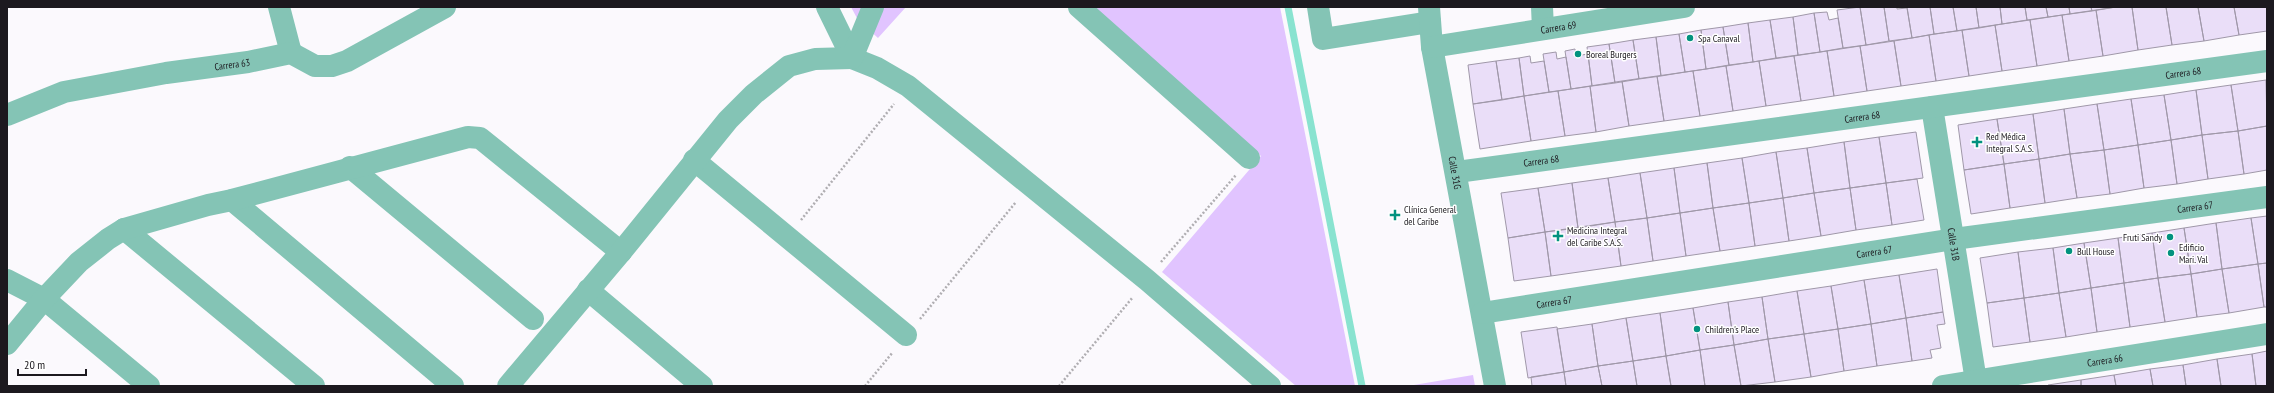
<svg xmlns="http://www.w3.org/2000/svg" width="2274" height="393" font-family="'PT Sans Narrow',sans-serif">
<style>
.green{fill:#e1c4ff}
.lines{fill:none;stroke-linecap:round;stroke-linejoin:round}
.stream{stroke:#89e3d0;stroke-width:7}
.building{fill:#eadef8;stroke:#a098a9}
.path{stroke:#b0aeb2;stroke-width:2.5;stroke-dasharray:2 2;stroke-linecap:butt}
.minor{stroke:#84c4b5;stroke-width:22}
.poi-dot{fill:#02927f;stroke:#fff;stroke-width:1.5}
.labels{text-anchor:middle;dominant-baseline:central;stroke-width:3;stroke-linejoin:round;paint-order:stroke}
.street-label{font-size:10px;fill:#1c191f;stroke:#fff}
.poi-label{font-size:10px;fill:#1c191f;stroke:#fff;text-anchor:start}
</style>
<rect width="100%" height="100%" fill="#fbf9fd"/>
<!-- green -->
<path class="green" d="M851,7H906L878,38L858,20Z
M1091,7H1280L1355,386H1296L1162,272L1261,156Z
M1473,375L1475,386H1408Z"/>
<g class="lines">
<!-- stream -->
<path class="stream" d="M1288,7L1362,386"/>
</g>
<!-- building -->
<path class="building" d="M1860,7L1866,45L1843,48L1837,10Z
M1860,7H1884L1889,41L1866,45Z
M1884,7H1897V9L1907,8L1912,38L1889,41Z
M1907,7H1930L1934,34L1912,38Z
M1930,7H1953L1957,31L1934,34Z
M1953,7H1976L1979,28L1957,31Z
M1976,7H2000L2002,24L1979,28Z
M2000,7H2025L2027,20L2002,24Z
M2025,7H2046L2048,17L2027,20Z
M2046,7H2069L2070,14L2048,17Z
M2069,7H2091L2092,11L2070,14Z
M2091,7H2116L2092,11Z
M2116,7H2132L2138,50L2103,56L2096,10Z
M2132,7H2166L2172,45L2138,50Z
M2166,7H2198L2204,41L2172,45Z
M2198,7H2234L2239,35L2204,41Z
M2234,7H2267V31L2239,35Z
M2096,10L2103,56L2069,61L2062,15Z
M1827,12L1829,20L1838,18L1843,48L1820,52L1814,13Z
M1814,13L1820,52L1798,55L1793,17Z
M2062,15L2069,61L2037,66L2030,20Z
M1793,17L1798,55L1776,58L1770,20Z
M1770,20L1776,58L1753,62L1748,23Z
M2030,20L2037,66L2002,71L1995,25Z
M1748,23L1753,62L1729,65L1723,27Z
M1995,25L2002,71L1969,76L1962,30Z
M1723,27L1729,65L1706,69L1701,30Z
M1701,30L1706,69L1685,72L1679,34Z
M1962,30L1969,76L1936,81L1929,35Z
M1679,34L1685,72L1661,76L1656,37Z
M1929,35L1936,81L1901,86L1894,41Z
M1656,37L1661,76L1639,79L1633,40Z
M1633,40L1639,79L1615,83L1609,44Z
M1894,41L1901,86L1867,91L1860,46Z
M1609,44L1615,83L1592,86L1587,47Z
M1860,46L1867,91L1834,96L1827,51Z
M1575,49L1576,56L1588,54L1592,86L1571,89L1565,51Z
M1827,51L1834,96L1801,101L1794,56Z
M1556,52L1557,59L1566,57L1571,89L1549,92L1543,54Z
M1530,56L1531,63L1544,61L1549,92L1524,96L1519,58Z
M1794,56L1801,101L1766,106L1759,61Z
M1519,58L1524,96L1502,100L1496,61Z
M1496,61L1502,100L1473,104L1468,65Z
M1759,61L1766,106L1733,111L1726,66Z
M1726,66L1733,111L1700,116L1693,71Z
M1693,71L1700,116L1664,121L1657,76Z
M1657,76L1664,121L1629,126L1622,81Z
M2266,80L2267,126L2238,131L2231,85Z
M1622,81L1629,126L1596,132L1590,86Z
M2231,85L2238,131L2202,135L2196,90Z
M1590,86L1596,132L1565,136L1558,91Z
M2196,90L2202,135L2171,140L2164,95Z
M1558,91L1565,136L1531,141L1524,96Z
M2164,95L2171,140L2138,145L2131,99Z
M1524,96L1531,141L1480,149L1473,104Z
M2131,99L2138,145L2104,150L2097,104Z
M2097,104L2104,150L2070,154L2064,109Z
M2064,109L2070,154L2039,159L2033,114Z
M2033,114L2039,159L2004,164L1997,119Z
M1997,119L2004,164L1964,170L1958,125Z
M2267,126V170L2244,174L2238,131Z
M2238,131L2244,174L2208,179L2202,135Z
M1916,132L1923,178L1886,183L1879,137Z
M2202,135L2208,179L2177,184L2171,140Z
M1879,137L1886,183L1850,188L1844,142Z
M2171,140L2177,184L2144,188L2138,145Z
M1844,142L1850,188L1814,193L1807,148Z
M2138,145L2144,188L2110,194L2104,150Z
M1807,148L1814,193L1783,198L1776,152Z
M2104,150L2110,194L2077,198L2070,154Z
M1776,152L1783,198L1749,203L1742,158Z
M2070,154L2077,198L2045,203L2039,159Z
M1742,158L1749,203L1713,208L1707,163Z
M2039,159L2045,203L2010,208L2004,164Z
M1707,163L1713,208L1680,213L1674,168Z
M2004,164L2010,208L1971,214L1964,170Z
M1674,168L1680,213L1647,218L1640,173Z
M1640,173L1647,218L1615,222L1608,178Z
M1608,178L1615,222L1578,228L1572,183Z
M1917,179L1924,220L1892,225L1886,183Z
M1572,183L1578,228L1545,232L1538,188Z
M1886,183L1892,225L1856,230L1850,188Z
M1538,188L1545,232L1508,238L1501,193Z
M1850,188L1856,230L1821,236L1814,193Z
M1814,193L1821,236L1789,241L1783,198Z
M1783,198L1789,241L1755,246L1749,203Z
M1749,203L1755,246L1720,251L1713,208Z
M1713,208L1720,251L1686,256L1680,213Z
M1680,213L1686,256L1653,261L1647,218Z
M2267,216V263L2258,264L2251,218Z
M1647,218L1653,261L1621,266L1615,222Z
M2251,218L2258,264L2222,269L2216,223Z
M1615,222L1621,266L1551,276L1545,232Z
M2216,223L2222,269L2191,274L2184,228Z
M2184,228L2191,274L2158,278L2152,233Z
M1545,232L1551,276L1514,281L1508,238Z
M2152,233L2158,278L2124,283L2118,238Z
M2118,238L2124,283L2091,288L2084,243Z
M2084,243L2091,288L2059,293L2053,248Z
M2053,248L2059,293L2024,298L2018,252Z
M2018,252L2024,298L1987,303L1980,258Z
M2267,263V307H2264L2258,264Z
M2258,264L2264,307L2229,313L2222,269Z
M1937,269L1943,312L1906,318L1899,275Z
M2222,269L2229,313L2197,317L2191,274Z
M2191,274L2197,317L2165,322L2158,278Z
M1899,275L1906,318L1871,324L1864,280Z
M2158,278L2165,322L2130,327L2124,283Z
M1864,280L1871,324L1838,329L1831,286Z
M2124,283L2130,327L2097,332L2091,288Z
M1831,286L1838,329L1804,334L1797,291Z
M2091,288L2097,332L2066,337L2059,293Z
M1797,291L1804,334L1768,339L1762,297Z
M2059,293L2066,337L2030,342L2024,298Z
M1762,297L1768,339L1734,345L1728,302Z
M2024,298L2030,342L1993,347L1987,303Z
M1728,302L1734,345L1700,350L1693,308Z
M1693,308L1700,350L1666,356L1660,313Z
M1943,312L1945,324L1937,325L1941,348L1930,350L1932,358L1912,361L1906,318Z
M1660,313L1666,356L1633,361L1626,318Z
M1626,318L1633,361L1598,366L1592,324Z
M1906,318L1912,361L1877,366L1871,324Z
M1592,324L1598,366L1564,372L1557,329Z
M1871,324L1877,366L1844,371L1838,329Z
M1557,327L1564,372L1528,378L1521,332Z
M1838,329L1844,371L1811,377L1804,334Z
M1804,334L1811,377L1775,382L1768,339Z
M1768,339L1775,382L1741,386L1734,345Z
M1734,345L1741,386H1705L1700,350Z
M1700,350L1705,386H1671L1666,356Z
M2267,351V386H2256L2252,354Z
M2252,354L2256,386H2221L2217,359Z
M1666,356L1671,386H1637L1633,361Z
M2217,359L2221,386H2186L2183,365Z
M1633,361L1637,386H1602L1598,366Z
M2183,365L2186,386H2153L2150,369Z
M1598,366L1602,386H1566L1564,372Z
M2150,369L2153,386H2116L2114,375Z
M1564,372L1566,386H1532L1531,377Z
M2114,375L2116,386H2081V380Z
M2081,380V386H2048V385Z"/>
<g class="lines">
<!-- path -->
<path class="path" d="M801,220L894,104
M1161,262L1236,175
M920,319L1016,202
M865,386L893,352
M1059,386L1133,297"/>
<!-- minor -->
<g class="minor">
<path d="M279,7L291,53"/>
<path d="M827,7L852,58L877,68L908,86L1147,280L1270,386"/>
<path d="M1079,7L1249,158"/>
<path d="M1318,7L1323,39L1430,22"/>
<path id="s1" d="M1429,7L1432,47L1495,386"/>
<path d="M1542,7L1543,29"/>
<path id="s2" d="M1432,47L1684,7"/>
<path id="s3" d="M1932,107L1976,381"/>
<path id="s4" d="M7,115L64,92L166,73L248,62L291,53L315,66H332L347,61L445,7"/>
<path d="M694,160L906,335"/>
<path d="M350,167L533,319"/>
<path id="s5" d="M1457,172L2267,61"/>
<path d="M232,200L453,386"/>
<path d="M124,229L314,386"/>
<path d="M7,280L44,299L149,386"/>
<path d="M588,290L702,386"/>
<path id="s6" d="M1482,313L1954,239L2267,197"/>
<path d="M7,344L44,299L79,262L108,239L124,229L208,205L232,200L468,137L480,138L621,252"/>
<path d="M508,386L621,252L728,120L754,94L789,66L815,59L852,58L873,7"/>
<path id="s7" d="M1943,386L2267,334"/>
</g>
</g>
<!-- markers -->
<g class="poi-dot">
<circle cx="1690" cy="38" r="4"/>
<circle cx="1578" cy="54" r="4"/>
<path d="M1975 136h4v4h4v4h-4v4h-4v-4h-4v-4h4z"/>
<path d="M1393 209h4v4h4v4h-4v4h-4v-4h-4v-4h4z"/>
<path d="M1556 230h4v4h4v4h-4v4h-4v-4h-4v-4h4z"/>
<circle cx="2170" cy="237" r="4"/>
<circle cx="2069" cy="251" r="4"/>
<circle cx="2171" cy="253" r="4"/>
<circle cx="1697" cy="329" r="4"/>
</g>
<g class="labels">
<!-- street labels -->
<g class="street-label">
<text stroke="none"><textPath href="#s2" startOffset="128">Carrera 69</textPath></text>
<text stroke="none"><textPath href="#s4" startOffset="232">Carrera 63</textPath></text>
<text stroke="none"><textPath href="#s5" startOffset="733">Carrera 68</textPath></text>
<text stroke="none"><textPath href="#s5" startOffset="409">Carrera 68</textPath></text>
<text stroke="none"><textPath href="#s5" startOffset="85">Carrera 68</textPath></text>
<text stroke="none"><textPath href="#s1" startOffset="168">Calle 31G</textPath></text>
<text stroke="none"><textPath href="#s6" startOffset="721">Carrera 67</textPath></text>
<text stroke="none"><textPath href="#s3" startOffset="139">Calle 31B</textPath></text>
<text stroke="none"><textPath href="#s6" startOffset="397">Carrera 67</textPath></text>
<text stroke="none"><textPath href="#s6" startOffset="73">Carrera 67</textPath></text>
<text stroke="none"><textPath href="#s7" startOffset="164">Carrera 66</textPath></text>
</g>
<!-- poi labels -->
<g class="poi-label">
<text x="1698" y="38">Spa Canaval</text>
<text x="1586" y="54">Boreal Burgers</text>
<text x="1986" y="136">Red Médica<tspan x="1986" dy="12">Integral S.A.S.</tspan></text>
<text x="1404" y="209">Clínica General<tspan x="1404" dy="12">del Caribe</tspan></text>
<text x="1567" y="230">Medicina Integral<tspan x="1567" dy="12">del Caribe S.A.S.</tspan></text>
<text x="2162" y="237" text-anchor="end">Fruti Sandy</text>
<text x="2179" y="247">Edificio<tspan x="2179" dy="12">Mari. Val</tspan></text>
<text x="2077" y="251">Bull House</text>
<text x="1705" y="329">Children's Place</text>
</g>
</g>
<!-- border -->
<rect width="2274" height="393" fill="none" stroke="#1c191f" stroke-width="16"/>
<!-- scale -->
<path d="M18 369v6h68v-6" fill="none" stroke="#1c191f" stroke-width="2"/>
<text x="24" y="369" font-size="12" fill="#1c191f" stroke="#ffffff" stroke-width="3" paint-order="stroke">20 m</text>
</svg>
